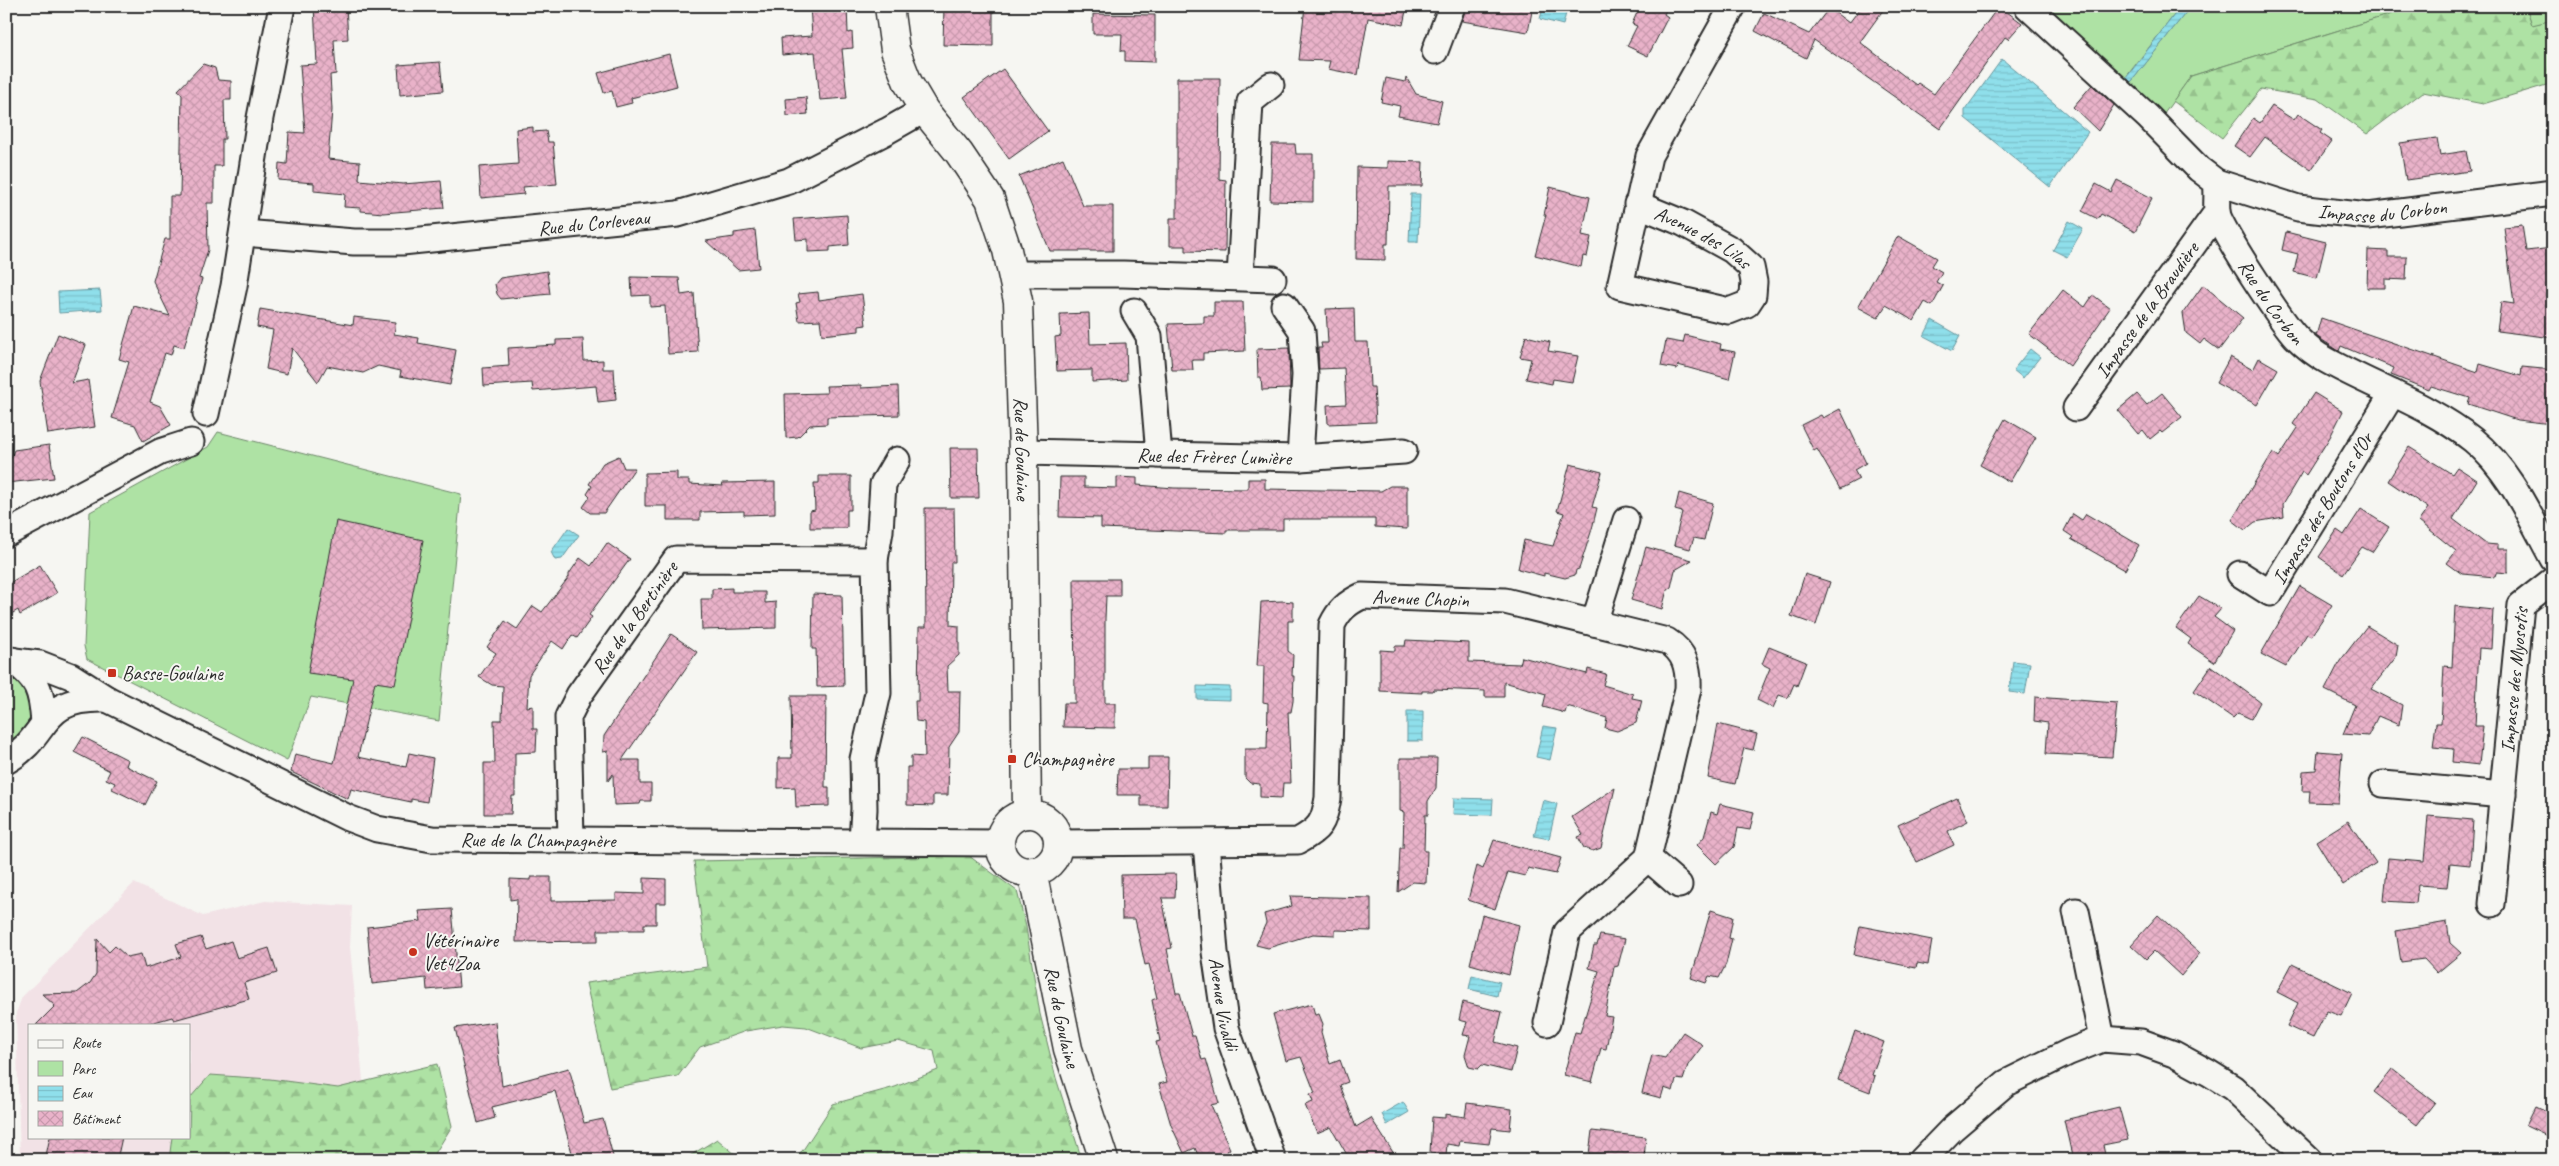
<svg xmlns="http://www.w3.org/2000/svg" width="2559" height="1166" font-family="Caveat,sans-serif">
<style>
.built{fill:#f2e2e6;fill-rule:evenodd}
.green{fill:#aee2a4;stroke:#6c8668}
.forest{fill:url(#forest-firs);stroke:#6c8668}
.water{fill:url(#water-rules);stroke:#67979e}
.building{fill:url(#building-cross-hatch);stroke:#2b2b2b}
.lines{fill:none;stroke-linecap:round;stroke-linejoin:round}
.minor-casing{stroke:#2b2b2b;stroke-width:29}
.tertiary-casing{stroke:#2b2b2b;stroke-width:31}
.minor{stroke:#f6f6f2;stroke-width:25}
.tertiary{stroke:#f6f6f2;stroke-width:28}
.poi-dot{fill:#c8321e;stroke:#f6f6f2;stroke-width:2}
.labels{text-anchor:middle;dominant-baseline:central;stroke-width:4;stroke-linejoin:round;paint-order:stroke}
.street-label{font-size:20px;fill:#2b2b2b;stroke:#f6f6f2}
.poi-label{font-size:20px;fill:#2b2b2b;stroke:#f6f6f2;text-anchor:start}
</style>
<defs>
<pattern id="forest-firs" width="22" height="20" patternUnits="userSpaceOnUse" patternTransform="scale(1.25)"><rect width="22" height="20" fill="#aee2a4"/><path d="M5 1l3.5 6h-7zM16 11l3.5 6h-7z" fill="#96c28d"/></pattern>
<pattern id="water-rules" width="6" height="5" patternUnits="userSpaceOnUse" patternTransform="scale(1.25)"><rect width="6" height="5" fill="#8fdfeb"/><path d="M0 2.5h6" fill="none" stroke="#7cc0ca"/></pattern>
<pattern id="building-cross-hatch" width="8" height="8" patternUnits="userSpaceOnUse" patternTransform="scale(1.25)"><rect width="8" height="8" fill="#e9b2c9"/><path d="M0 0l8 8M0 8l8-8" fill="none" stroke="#c899ad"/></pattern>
</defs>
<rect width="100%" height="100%" fill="#f6f6f2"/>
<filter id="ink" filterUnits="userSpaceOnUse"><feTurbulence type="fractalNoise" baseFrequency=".02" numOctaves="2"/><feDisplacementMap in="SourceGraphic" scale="10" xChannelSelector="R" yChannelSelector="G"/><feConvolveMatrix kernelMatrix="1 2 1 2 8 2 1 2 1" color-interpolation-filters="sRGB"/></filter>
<g filter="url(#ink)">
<!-- built -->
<path class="built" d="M134,883L203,916L265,901L352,906L350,947L364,1091L261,1160H20L16,1013L22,997ZM29,1025H189V1137H29Z"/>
<!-- green -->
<path class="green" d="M2046,6H2181L2126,77L2131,82L2191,6H2417L2191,76L2161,118L2118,80Z
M2526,6H2553V20L2532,26Z
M218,432L461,494L439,721L311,697L287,761L87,659L84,646L90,512L208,447Z
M6,675C23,680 36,703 30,721C27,729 22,734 16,739L12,737C11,716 6,697 6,675Z"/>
<!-- forest -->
<path class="forest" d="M2417,6H2526L2532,25L2553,20V83L2483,104L2423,92L2367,134L2318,99L2261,89L2222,138L2173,101L2191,76Z
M969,856L1017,891L1026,927L1040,1014L1056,1078L1082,1160H792L803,1150L833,1104L895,1087L938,1070L934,1051L898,1041L861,1048L806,1027L783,1025L746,1031L700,1047L678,1076L610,1088L586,983L707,967L694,861Z
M437,1064L452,1126L431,1160H169L172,1137H189L190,1098L210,1075L270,1079L338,1088Z
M717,1139L742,1160H683Z"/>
<!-- water -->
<path class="water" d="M2181,6H2191L2131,82L2126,78Z
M1543,8L1566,13L1563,25L1540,19Z
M2002,59L2088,132L2050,187L1965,118V110Z
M1411,194H1420L1418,242H1409Z
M2069,221L2083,229L2067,257L2053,250Z
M100,290L102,310L59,313L58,292Z
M1932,320L1960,336L1952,351L1924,336Z
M2030,349L2040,357L2023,378L2013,370Z
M568,528L579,535L562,559L555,560L551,552Z
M2013,661L2030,663L2025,694L2009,692Z
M1197,686L1230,687V700L1197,699Z
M1407,711H1423V741H1407Z
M1543,726L1557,728L1550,760L1536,757Z
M1454,798L1493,799L1492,815L1453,814Z
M1543,800L1557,804L1549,839L1534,836Z
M1472,975L1500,982L1497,996L1469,989Z
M1403,1102L1409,1112L1387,1125L1382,1114Z"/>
<!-- building -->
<path class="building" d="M314,6H346L348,39L334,40L336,74L330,75L332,110L328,159L360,162L359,180L403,184L441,181L444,208L383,213L361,211V208L344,207L345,194L314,191V183L278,180L279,163L287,164L289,132L305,133L300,65L317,64Z
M810,6H847L848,33L852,32L853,48L842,49L847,98L820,100L815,52L782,55L781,38L812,36Z
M944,6H993V46L943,45Z
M1305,6H1407L1403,25L1368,18L1358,75L1328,69L1330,61L1299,60Z
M1466,6H1533L1528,32L1462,21Z
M1640,6H1668L1664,14L1668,17L1648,56L1627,46L1637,26L1632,24Z
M1862,6H1886L1860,42L1916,85L1918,83L1934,94L1999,6L2022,23L2008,39L2005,37L1940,129L1814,40L1806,58L1755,31L1764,13L1809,34L1829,8L1849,23Z
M1093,14L1155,15V62L1125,61V51H1121L1122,34H1093Z
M669,54L677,86L631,98L632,103L616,107L612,91L604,93L598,73Z
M440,62L443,91L400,95L398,65Z
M203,64L215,68L218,80L231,81V100H224L225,139H222V166H214V203H207L208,250L199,278L202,279L196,299L197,300L184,348L174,345L171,355L165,353L150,402L160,406L171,425L143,441L135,425L112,418L129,362L119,359L134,306L170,316L153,281L165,239H170V196H180L182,95L178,90Z
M1003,69L1048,131L1009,159L964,97Z
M1406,77L1416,94L1442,101L1437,123L1398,116L1400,106L1381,102L1386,78L1405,82Z
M1177,78H1220L1219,179L1226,180L1225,252L1186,251V246H1170V218H1177Z
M2092,85L2114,105L2098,131L2073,107Z
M806,97L808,114L787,116L786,99Z
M2272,106L2294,120L2298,114L2322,130L2320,133L2332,141L2311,170L2265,137L2250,157L2234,146L2253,118L2260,123Z
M533,127V132L546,131L548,142H553L557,184L523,187L524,194L481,198L479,167L518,164L516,129Z
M2437,138L2440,155L2466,151L2470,171L2406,180L2400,143Z
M1272,144H1295L1296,154H1313V202L1270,201Z
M1063,158L1083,206H1113V251H1050L1019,176Z
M1388,161L1423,162L1422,186H1389L1388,244H1385V260L1356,259L1357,167L1388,168Z
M2117,180L2152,198L2135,232L2101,214L2098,219L2082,211L2096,184L2111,192Z
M1550,187L1590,197L1582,235L1591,237L1587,257L1583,256L1581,267L1535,255L1546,215H1544Z
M847,215L849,245L830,247V251L808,252V239L796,240L794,219Z
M2522,225L2526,251L2553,248V338L2497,331L2501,302L2514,304L2504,227Z
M755,230L759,268L738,270L706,241L734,237V233Z
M2286,232L2326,242L2317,278L2294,272L2298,254L2282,250Z
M1898,236L1937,258L1932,266L1942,272L1936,282L1943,286L1932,306L1925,302L1914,321L1886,305L1878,318L1858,307Z
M2368,250L2388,251V257H2407L2406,280L2385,279V288H2367Z
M547,271L550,294L501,299L497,294L495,284L500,278Z
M631,277L679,278L681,295L694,293L698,352L668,354L665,306L650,307V295L632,296Z
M2203,285L2243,318L2219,350L2204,339L2200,344L2186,333L2183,313Z
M2063,290L2085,307L2093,295L2110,308L2070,366L2029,334Z
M818,292L819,300L862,294L866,325L859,326V331L822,335L820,320L799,321L796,303L800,302L798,294Z
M1214,302H1243L1245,351L1203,353V360H1192L1193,370H1172L1168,324L1204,323V316H1214Z
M1354,308L1355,342H1368L1370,387H1374L1376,422L1328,424L1327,405L1346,404L1344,368L1319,369L1318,348H1322L1321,343H1328L1326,309Z
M260,309L353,325L354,317L396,322L394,334L419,338L418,343L456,350L450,385L400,376L401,371L378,366L363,373L327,366L318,382L292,348L287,374L266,369L273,330L257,327Z
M1089,313L1090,344L1126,343L1127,380L1092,382V370L1057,371L1055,337L1061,336L1060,314Z
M2321,318L2478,372L2480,364L2521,376L2522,367L2553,370L2552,424L2517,420L2468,404L2470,398L2431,386L2429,390L2391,375L2394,368L2341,346L2339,351L2316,336Z
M58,334L86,345L72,383L88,380L95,427L48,434L40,381Z
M1685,335L1721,344L1720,349L1735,352L1729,379L1678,365L1677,369L1661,366L1666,340L1683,343Z
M1526,336L1550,342L1548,351L1578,356L1572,382L1553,379L1552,384L1526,379L1531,359L1520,357Z
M583,339L584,361L603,360V369H614L616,400L598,402L596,386L533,391L532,383L484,386L483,368L509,366L508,348L556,345V340Z
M1289,348L1290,389L1262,390L1261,377H1258L1257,349Z
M2230,357L2253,370L2259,358L2278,369L2257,405L2216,383Z
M861,385V388L898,386L899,415L827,417V424L810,425L798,437L786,438L785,394L827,393L826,386Z
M2162,393L2182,417L2162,433L2160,431L2150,439L2143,430L2138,434L2118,410L2137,394L2147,405Z
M2314,393L2343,411L2330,437L2306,475L2302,472L2283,504L2284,517L2255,522L2245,530L2232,520L2273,452L2279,457L2298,428L2293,424Z
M1840,409L1866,463L1854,470L1859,479L1840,489L1817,449L1814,451L1801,425L1821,415L1823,418Z
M2005,419L2036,437L2010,482L1980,465Z
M49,445L54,478L6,483V470L14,450Z
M2409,447L2452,474L2457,467L2477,480L2453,519L2486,544L2498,545V549H2508V573L2497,572L2495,577L2462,574L2447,563L2456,551L2419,521L2428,508L2388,481Z
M950,448H978L979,498H951Z
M619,456L624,468H635L604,513H590L583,507L590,497L587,494L592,486L589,484L603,463Z
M1570,464L1602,472L1592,507L1597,508L1592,529L1579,569L1576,570L1575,575L1565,578L1544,573V576L1518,569L1524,540L1553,546L1564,513L1557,511Z
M677,472V480H689V484L723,486L722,483L775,482V514L744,515V511L700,512V520H667V506H645V473Z
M819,476H851V510H847V528H810V511L815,510L814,483H819Z
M1060,477H1084V487L1117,488V477L1137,478V485L1174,488L1248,489V479H1265V489L1381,491L1390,486H1407V529L1375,527V519H1283V530H1226V533L1101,528V518L1059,517Z
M1679,493L1713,503L1704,540L1694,538L1690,549L1674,545L1682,512L1675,510Z
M925,508H954L955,562H951L950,625L959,626V655L947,666L948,691H960L959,732L949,747L948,795H933V806L907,805V767H911V756L925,757L924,722L916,721L915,701H918L919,627H926Z
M2361,509L2389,527L2372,552L2362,547L2343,574L2319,557L2337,530L2344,535Z
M2073,514L2082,520L2086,514L2139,545L2125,570L2071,539L2073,537L2064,531Z
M336,521L423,540L395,685L375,682L358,757L406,767L409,753L433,758L427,802L411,799V802L351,789L348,799L291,772L295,754L334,763L353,679L308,673Z
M607,543L630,559L589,615L592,617L577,638L572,635L563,649L552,641L529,675L527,707L533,706V729H537L536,752L515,753V796H512L511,814H484V763H495L494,720H502L503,686L492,685L479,677L496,653L487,647L505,621L517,629L533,606L542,612L569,577V574L580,558L591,566Z
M1646,547L1692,560L1675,570L1671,587L1667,590L1662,609L1631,600Z
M40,565L57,593L20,615L18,610L6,617V585Z
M1805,574L1830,582L1816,625L1791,616Z
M1074,579H1120V596H1106L1105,619V703H1115V728L1063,727L1064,703H1075Z
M2300,586L2332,605L2311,636L2307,634L2286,667L2261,654Z
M732,588V592H765V603L776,602V628L702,630L701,599H712V589Z
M813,594L842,595L844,686L817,687L816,649H812Z
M2199,596L2221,609L2214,617L2233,631L2214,662L2188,644L2191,639L2176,628Z
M1282,601L1293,602V621H1288V651L1293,655L1292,676H1294L1293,701L1291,712H1288L1291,783H1283L1282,798L1260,797V784L1250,783L1245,778V749H1267L1268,703L1263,702L1264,666H1257L1261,602Z
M2455,606L2493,610L2491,649L2479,648L2475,726H2483L2479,765L2452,762L2453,749L2433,747L2436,723H2441L2444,666L2452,667Z
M2367,626L2398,645L2396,657L2371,689L2402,705L2399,725L2378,716L2368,736L2343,734L2355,705L2325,690L2340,661Z
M671,634L697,652L622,760H640V784H651V801H641L640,804L614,805L613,774L608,781V751L603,752L604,736Z
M1406,640L1469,643V662L1520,664L1522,657L1587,674L1588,669L1606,674L1603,685L1633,694L1632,698L1642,700L1636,723L1617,731L1605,728L1607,718L1567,706L1565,713L1543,707L1546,694L1504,682V697H1485V691L1434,689L1433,691H1422V693L1380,691V650L1395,651V646H1405Z
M1769,647L1806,662L1797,686L1794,684L1788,698L1779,695L1773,708L1757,700L1770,668L1762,664Z
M2211,666L2260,702L2251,719L2238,713L2233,718L2194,691Z
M791,696H826L825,787H829V806L796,807L795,787L778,788V758H792Z
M2035,697L2117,703L2112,757L2046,754L2048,723L2034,721Z
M1718,724L1757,734L1753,750L1744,748L1735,784L1708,778Z
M83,737L128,760L126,766L157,781L145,805L112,789L115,783L106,779L110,771L74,752Z
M2318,751L2342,753L2338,803L2309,802L2310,791H2302L2303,771L2316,770Z
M1148,757H1168L1167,806H1141V795H1117L1118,769H1148Z
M1400,758H1437L1436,788L1428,801V815H1425L1424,851H1427L1426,883L1413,882L1398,892L1400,848H1403L1404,812L1400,811Z
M1615,788L1601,848L1593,851L1584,848L1578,837L1583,835L1572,817Z
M1957,798L1968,821L1948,831L1954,845L1917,862L1898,825Z
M1720,804L1754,812L1750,830L1738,828L1734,847L1716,864L1697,845L1704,837L1711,812L1717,814Z
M2428,816L2473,820L2470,865L2450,863L2447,887L2418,885L2416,903L2384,901L2388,858L2424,861Z
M2348,821L2376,863L2343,885L2316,841Z
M1494,840L1561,858L1556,874L1528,868L1525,876L1508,872L1495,909L1468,900L1477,866L1483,869Z
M1176,874L1175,898H1162L1172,948L1167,949L1176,993H1180L1192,1036H1195L1202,1060L1206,1059L1219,1103L1211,1105L1230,1149L1227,1151L1231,1160H1200L1195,1148L1184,1153L1171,1125L1159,1084L1167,1082L1156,1042L1160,1041L1152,1000L1157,998L1149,964L1145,965L1135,919H1122L1121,875Z
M531,877H551V901L616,900V893L644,894V878L666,879V903H656V924H644V930H598V941L516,942L517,899L510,900V879L531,880Z
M1290,896L1371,898V931L1335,930V935L1313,934L1268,948L1256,945L1266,923L1264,914L1292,906Z
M452,909L459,987L427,990L426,978L372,984L367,927L421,921L419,911Z
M1711,910L1733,917L1729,938L1732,939L1726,964L1719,978L1709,976L1706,983L1691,978Z
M1482,915L1519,925L1509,975L1470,964Z
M2158,915L2200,953L2181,976L2154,951L2146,959L2131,945Z
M2447,922L2450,943L2461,953L2437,973L2424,959L2401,962L2396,931Z
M1860,926L1932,940L1928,965L1917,963L1916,968L1854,955Z
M1600,935L1625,939L1618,966L1614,967L1605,1016L1612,1017L1606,1049L1601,1048L1592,1082L1564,1075L1575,1032L1580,1033L1599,971L1589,968L1594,945H1597Z
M201,937L206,949L231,941L237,958L269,948L277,973L244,983L249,999L174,1020L172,1017L144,1025H36L55,1006L42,994L77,993L90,983L96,974L97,939L109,952L115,946L127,957L141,954L145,968L181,957L176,944Z
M2292,964L2352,993L2341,1016L2327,1011L2313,1038L2287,1026L2298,1003L2277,992Z
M1463,1002L1502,1012L1495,1042L1517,1048L1511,1072L1482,1065L1478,1069L1469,1067L1465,1055L1470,1036L1463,1035L1467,1022L1459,1020Z
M1312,1004L1315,1015L1319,1014L1323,1024L1321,1032L1330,1064L1340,1060L1348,1082L1340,1085L1356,1127L1371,1118L1398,1160H1350L1331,1127L1317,1133L1305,1105L1313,1102L1310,1094L1315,1093L1301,1057L1286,1061L1273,1014Z
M495,1022L502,1086L569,1068L584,1123L603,1119L614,1160H574L555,1091L492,1107L495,1118L478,1123L455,1028Z
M1855,1031L1884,1042L1872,1075L1875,1076L1870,1092L1838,1080Z
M1683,1032L1703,1045L1688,1065L1683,1080L1676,1079L1673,1091L1664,1088L1661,1098L1642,1093L1652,1055L1665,1058Z
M2392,1069L2435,1102L2417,1125L2374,1092Z
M1467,1103L1512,1109L1510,1130L1492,1128L1489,1144L1460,1141L1459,1146L1447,1144L1446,1155L1430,1153L1432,1117L1445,1118V1114L1465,1117Z
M2536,1106L2553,1114V1139L2526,1126Z
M2119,1107L2128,1140L2103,1145L2106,1160H2073L2064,1120Z
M1592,1131L1646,1137L1644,1158L1630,1157L1629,1160H1600L1601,1154H1589Z
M50,1137H122L117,1160H45Z"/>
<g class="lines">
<!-- minor casing -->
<g class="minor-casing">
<g id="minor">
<path id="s1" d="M2027,6L2148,117L2199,169L2216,182C2218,192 2216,202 2217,212C2219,228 2282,322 2296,337C2305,346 2315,354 2326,360C2374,387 2429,405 2473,440C2510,470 2531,519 2553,559"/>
<path d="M1435,51L1452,6"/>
<path id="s2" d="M2216,182L2298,208L2368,216L2553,193"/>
<path id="s3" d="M1637,204L1683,223L1732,250L1751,267L1754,282L1753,295L1747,304L1729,311L1620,286L1649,156L1733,6"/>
<path id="s4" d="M243,233L354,242H402L678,214L789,181L887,131L924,110"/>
<path d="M1012,274H1123L1273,279"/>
<path d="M1240,277L1250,102L1271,85"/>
<path d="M1284,305L1302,331L1305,375L1300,458"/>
<path d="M1134,311L1149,336L1159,455"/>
<path id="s5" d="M2076,408L2217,212"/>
<path d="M206,414L234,286L260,118L282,6"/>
<path id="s6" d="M1023,452L1300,458L1404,451"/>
<path d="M6,534L160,452L191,442"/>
<path d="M875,560L880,531L883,484L897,460"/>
<path id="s7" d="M2240,574L2270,593L2393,393"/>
<path d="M1594,623L1626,520"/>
<path id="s8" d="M6,660L40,664L71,676L107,699L348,818L377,829L432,839L999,843"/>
<path d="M12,660C38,679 42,691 44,723"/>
<path d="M6,761C53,735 35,697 107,699"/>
<path d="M2383,784L2503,795"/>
<path id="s9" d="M571,838L568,717L579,695L676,559L875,560L878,693L863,759L864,809L862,841"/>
<path id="s10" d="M1058,843L1298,841C1320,829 1324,823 1328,798L1332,625C1339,610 1347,603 1362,596L1505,601L1667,641C1685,652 1689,668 1688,689L1648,858L1567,932L1547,1023"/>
<path id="s11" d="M1206,843L1215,952L1226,1028L1273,1160"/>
<path d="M1648,858L1679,885"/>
<path id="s12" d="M2492,904L2521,605L2553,580"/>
<path d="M2076,911L2102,1039"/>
<path d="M1922,1160L1952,1129L2006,1083L2069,1052L2102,1039L2141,1042L2174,1054L2209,1073L2233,1088L2309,1160"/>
</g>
</g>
<!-- tertiary casing -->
<g class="tertiary-casing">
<g id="tertiary">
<path id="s13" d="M889,6L895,50L908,83L924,110L959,153L990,199L1007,250L1018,301L1023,452L1027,814"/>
<circle cx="1029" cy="843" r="29"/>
<path id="s14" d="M1032,871L1068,1049L1104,1160"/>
</g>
</g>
<!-- minor -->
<use href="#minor" class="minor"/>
<!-- tertiary -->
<use href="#tertiary" class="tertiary"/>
</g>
</g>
<!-- markers -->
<g class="poi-dot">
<rect x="107" y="668" width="10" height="10" rx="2.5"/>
<rect x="1007" y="754" width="10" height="10" rx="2.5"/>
<circle cx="413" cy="952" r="5"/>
</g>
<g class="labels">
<!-- street labels -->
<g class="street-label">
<text stroke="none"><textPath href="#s2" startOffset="171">Impasse du Corbon</textPath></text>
<text stroke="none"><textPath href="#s4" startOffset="352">Rue du Corleveau</textPath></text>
<text stroke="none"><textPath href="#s3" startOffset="74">Avenue des Lilas</textPath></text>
<text stroke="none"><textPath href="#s1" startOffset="394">Rue du Corbon</textPath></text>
<text stroke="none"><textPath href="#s5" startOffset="121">Impasse de la Braudière</textPath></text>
<text stroke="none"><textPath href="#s13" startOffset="476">Rue de Goulaine</textPath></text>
<text stroke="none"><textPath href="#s6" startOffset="191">Rue des Frères Lumière</textPath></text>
<text stroke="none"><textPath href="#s7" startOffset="135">Impasse des Boutons d'Or</textPath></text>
<text stroke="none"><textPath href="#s10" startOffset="570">Avenue Chopin</textPath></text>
<text stroke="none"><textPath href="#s9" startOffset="241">Rue de la Bertinière</textPath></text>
<text stroke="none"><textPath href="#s12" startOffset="225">Impasse des Myosotis</textPath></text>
<text stroke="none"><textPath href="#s8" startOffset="572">Rue de la Champagnère</textPath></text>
<text stroke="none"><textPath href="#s11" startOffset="162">Avenue Vivaldi</textPath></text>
<text stroke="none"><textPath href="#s14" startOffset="149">Rue de Goulaine</textPath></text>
</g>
<!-- poi labels -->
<g class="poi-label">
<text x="122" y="673">Basse-Goulaine</text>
<text x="1022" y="759">Champagnère</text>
<text x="423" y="940">Vétérinaire<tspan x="423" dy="23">Vet4Zoa</tspan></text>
</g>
</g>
<!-- margin -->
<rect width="2559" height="1166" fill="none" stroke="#f6f6f2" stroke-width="25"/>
<rect x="12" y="12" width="2534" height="1141" fill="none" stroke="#2b2b2b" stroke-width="2" filter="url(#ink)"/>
<!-- legend -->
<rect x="28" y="1024" width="162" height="115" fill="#f6f6f2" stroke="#a5a5a2"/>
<rect x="38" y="1040" width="25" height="8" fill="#f6f6f2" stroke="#a5a5a2"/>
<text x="72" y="1048" font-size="15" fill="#2b2b2b">Route</text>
<rect x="38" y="1061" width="25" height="15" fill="#aee2a4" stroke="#a5a5a2"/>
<text x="72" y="1074" font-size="15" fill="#2b2b2b">Parc</text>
<rect x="38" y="1086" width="25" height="15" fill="url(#water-rules)" stroke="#a5a5a2"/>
<text x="72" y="1098" font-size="15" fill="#2b2b2b">Eau</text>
<rect x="38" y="1111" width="25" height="15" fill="url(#building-cross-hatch)" stroke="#a5a5a2"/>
<text x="72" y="1124" font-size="15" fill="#2b2b2b">Bâtiment</text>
</svg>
